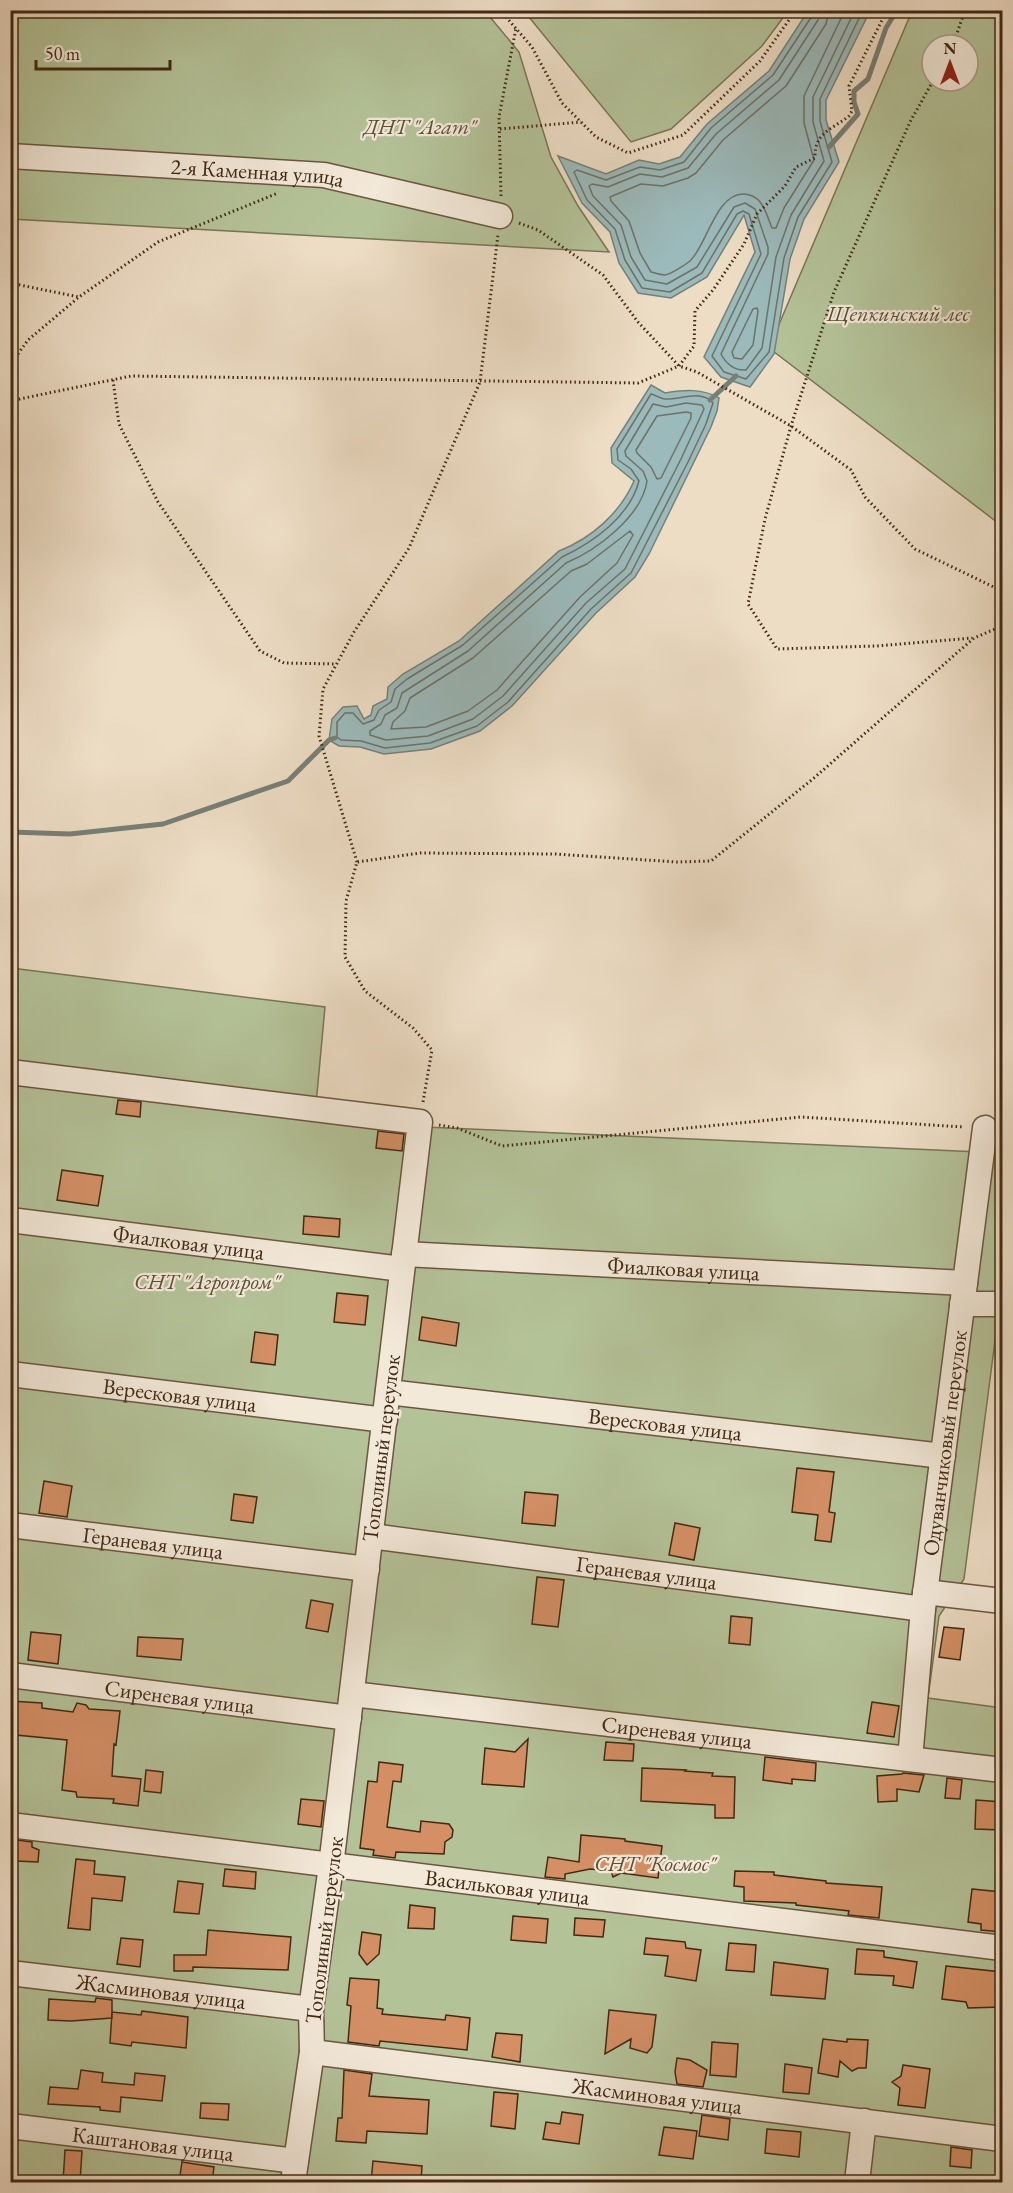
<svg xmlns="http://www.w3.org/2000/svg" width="1013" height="2193" font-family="'EB Garamond',serif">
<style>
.green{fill:#b4c298;stroke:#7a7655;stroke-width:1.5;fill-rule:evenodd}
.water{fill:#9bbabb;stroke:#778077;stroke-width:1.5}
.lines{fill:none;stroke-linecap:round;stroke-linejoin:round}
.shore{stroke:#6e7266;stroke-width:1.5}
.stream{stroke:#778077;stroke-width:5}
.building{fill:#d48f65;stroke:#412912;stroke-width:1.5}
.minor-casing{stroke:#6c563f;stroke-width:27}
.path{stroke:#412912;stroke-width:3;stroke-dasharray:1.5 3;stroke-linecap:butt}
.minor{stroke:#f3e9d9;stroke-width:24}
.labels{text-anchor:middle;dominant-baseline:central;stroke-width:4.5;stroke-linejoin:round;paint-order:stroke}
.park-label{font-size:22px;font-style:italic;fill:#5e4f34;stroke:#f3e9d9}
.street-label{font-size:22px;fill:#412912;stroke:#f3e9d9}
</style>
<rect width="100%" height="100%" fill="#edddc5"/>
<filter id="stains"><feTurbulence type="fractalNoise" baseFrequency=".00333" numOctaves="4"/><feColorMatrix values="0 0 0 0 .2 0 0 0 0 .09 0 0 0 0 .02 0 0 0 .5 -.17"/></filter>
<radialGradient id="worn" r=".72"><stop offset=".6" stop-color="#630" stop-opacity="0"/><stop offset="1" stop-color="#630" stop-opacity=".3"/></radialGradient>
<!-- green -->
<path class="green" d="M10,11H485L519,52L551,157L578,206L609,252L11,219Z
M524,11H788L762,46L671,129L631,142Z
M912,11H1002V526L769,348ZM932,45H968V81H932Z
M11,968L325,1007L315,1115L424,1127L1002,1153V1287L964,1579L939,1616L928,1698L1002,1708V2182H11Z"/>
<!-- water -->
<path class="water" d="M808,11H870L826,100V120L839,162L804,219L790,259L774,354L750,387L721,377L704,357L755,252L744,215L707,277L671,298L638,293L619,263L610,232L582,203L558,156L606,174L639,160L659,164L680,157L707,124L769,71Z
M651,385L665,393C684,390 702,388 719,398L717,411L711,427L649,554L635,577L596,613L512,706L480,731L431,749L384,754L360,747L339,746L329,740L332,719L343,707L357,706L364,719L371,715L373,706L387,699L388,687L403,674L459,641L559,551C592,538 620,513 634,481L612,463L611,448Z"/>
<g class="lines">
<!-- shore -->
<path class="shore" d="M812,10V16L773,75L711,128L684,162L660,170L640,167L606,180L577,170L574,172L587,200L615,229L625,260L642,288L670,292L702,273L737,214L743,211L749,214L761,254L712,356L724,372L746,379L769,352L784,258L798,217L832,162L820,121V99L863,10
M820,10L818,20L779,80L716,134L688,168L662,177L640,174L608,187L592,184L589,186L593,196L621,225L631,257L645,280L667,284L697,267L734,207L745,203L755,209L768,247V254L721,354C726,364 735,371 746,370L762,348L776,257L791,215L824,161L813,122V97L855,10
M829,10L826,24L786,86L723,140L696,173L688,178L663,186L641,184L610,197L611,201L629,221L640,253L651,272C655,273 661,275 665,275C671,274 685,265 690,261C707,245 716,193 744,194C763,195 766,214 772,228H776L784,208L814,160L804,123V96L845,10
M757,308L758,311L753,345L742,359L734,358L732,352L753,309Z
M651,394C656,395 660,399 665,399C680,400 702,389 713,403L706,424L688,462L631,573L591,609L508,702L477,726L430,743L385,748L361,741L341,740L337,737V722L345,713H353L363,724L374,720L379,710L391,702L395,689L407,679L463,645L562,557C594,542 630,516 639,481L631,469L618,460L617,449Z
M686,403L702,405L704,409L681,459L625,569L586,603L503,696L473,719L428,736L386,740L370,735V731L381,724L385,715L397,708L402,693L468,651L566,563C597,550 642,516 647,481L643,471L626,456L625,451L653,404L666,407Z
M686,412L691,413V418L661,478L657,479L651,467L637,453L636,450L657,416Z
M630,531L633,535L617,563L580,597L497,690L468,711L426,727L391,729L393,722L405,711L410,698L473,658L571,571L587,564Z"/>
<!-- stream -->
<path class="stream" d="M829,147L858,114L854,102V91L868,79L886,28L897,10
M710,400L736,376
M10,832L70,834L163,824L288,781L329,740L335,738"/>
</g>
<!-- building -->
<path class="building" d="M118,1100L141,1102L140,1117L116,1114Z
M378,1131L404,1134L402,1151L376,1148Z
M62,1170L103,1176L98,1206L57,1200Z
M304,1216L340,1219L339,1237L303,1234Z
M337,1293L368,1296L365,1325L334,1322Z
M422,1317L459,1323L456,1346L419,1340Z
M255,1332L278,1335L275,1365L251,1362Z
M797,1468L834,1472L829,1512L835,1513L831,1542L815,1540L818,1515L792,1512Z
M44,1481L72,1486L67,1517L39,1513Z
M525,1492L558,1495L555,1526L522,1523Z
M234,1494L257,1497L253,1523L231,1520Z
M675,1523L700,1528L694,1560L669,1555Z
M537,1577L564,1580L558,1627L532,1624Z
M311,1600L333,1604L328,1632L306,1628Z
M731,1616L752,1618L750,1645L729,1643Z
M944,1627L964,1629L960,1660L939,1657Z
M31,1632L61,1635L58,1664L28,1660Z
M138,1637L183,1639L181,1660L137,1656Z
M10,1701L42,1703V1708L73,1712L77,1703L86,1705L89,1709L120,1711L116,1745L114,1744L112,1776L141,1779L138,1806L113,1803L114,1799L77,1797L76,1792L62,1790L67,1740L16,1735L17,1731H10Z
M872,1702L899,1706L894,1737L867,1733Z
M528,1739L524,1787L482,1784L485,1748L515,1752Z
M606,1742L634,1744L633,1761L604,1760Z
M765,1757L816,1763L815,1781L792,1779V1784L763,1780Z
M379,1762L403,1765L401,1782L393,1781L387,1827L420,1832L421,1821L449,1824L453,1830L452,1837L445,1842L444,1854L396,1852L395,1858L373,1855L374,1850L360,1848L368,1781L377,1782Z
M642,1768L686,1770L685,1771L713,1773L712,1776L735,1777L734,1818H715V1805L641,1801Z
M146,1770L163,1772L161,1793L144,1791Z
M903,1773L924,1775L919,1792L897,1789V1801L878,1802L877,1776L902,1774Z
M947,1778L962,1780L960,1799L945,1798Z
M301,1799L324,1801L321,1827L298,1824Z
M976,1800L1002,1802V1830L975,1829Z
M581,1835L625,1839V1841L662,1846L658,1878L621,1873L613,1877L611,1871L590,1869L565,1874V1879L545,1877L548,1857L579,1862Z
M17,1840L32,1842V1847L39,1850L38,1862L16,1861Z
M76,1859L95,1861L94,1874L125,1877L122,1901L92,1898L90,1930L68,1928Z
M225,1869L256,1872L255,1889L223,1886Z
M735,1871L774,1872V1875L826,1881V1883L882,1887L879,1918L848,1915L849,1911L841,1910L796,1905V1903L744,1901V1887L734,1886Z
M178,1881L203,1884L199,1914L174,1912Z
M972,1889L1002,1892V1932L981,1930V1924L968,1922Z
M410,1905L435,1908L434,1929L408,1928Z
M513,1916L548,1919L546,1943L511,1940Z
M575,1918L605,1920L603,1937L574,1935Z
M208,1930L291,1937L288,1970L193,1967V1971H174V1955H206Z
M362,1932L381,1935L379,1954L367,1965L359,1954Z
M121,1938L143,1940L140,1967L117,1964Z
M646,1938L685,1942L686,1948L701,1950L696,1981L665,1976L668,1956L644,1954Z
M729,1943L756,1945L754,1972L726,1970Z
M857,1949L884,1951V1957L917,1962L913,1988L893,1985L894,1976L855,1974Z
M774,1962L828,1969L825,1999L771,1995Z
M946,1966L1002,1972V2007L968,2008L966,2002L942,1999Z
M350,1978L379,1980L377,2008L383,2009L382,2014L445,2020L446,2015L470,2018L467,2050L380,2041L379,2046L348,2042L351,2006L347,2005Z
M96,1998L112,2000V2018L71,2021L48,2020L49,1999L95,2002Z
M609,2010L656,2015L652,2047L647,2053L630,2048L631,2039L605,2054Z
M142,2011L188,2017L186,2048L132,2042L131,2046L110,2043L112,2012L141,2015Z
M496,2033L522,2035L520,2062L492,2057Z
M823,2039L847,2042V2039L868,2040L866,2068H858L852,2071L840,2061L838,2077L818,2073Z
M712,2042L738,2044L736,2077L710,2075Z
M677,2058L690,2060L707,2070L703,2087L677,2084L675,2072Z
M785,2064L812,2068L809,2094L783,2092Z
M903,2065L930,2069L925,2108L898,2105L900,2088L892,2082L901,2076Z
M81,2070L103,2073L102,2082L134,2085L135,2073L165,2076L162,2101L121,2097L120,2112L100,2110V2107L48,2104L50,2087L78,2089Z
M344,2070L372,2074L369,2096L429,2100L427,2134L367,2131L366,2143L336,2141L338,2118H342Z
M494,2092L518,2094L515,2129L491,2126Z
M201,2103L229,2104L228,2120L200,2118Z
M562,2112L583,2115L579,2144L543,2139L546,2122L560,2124Z
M702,2115L730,2119L728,2140L699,2136Z
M664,2127L697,2131L693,2159L659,2155Z
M767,2129L801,2132L799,2157L765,2153Z
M951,2147L972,2150L971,2168L950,2166Z
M65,2150L82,2151L80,2182H63Z
M373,2161L422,2166L421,2182H371Z
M182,2162L214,2167L212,2182H179Z"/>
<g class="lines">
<!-- minor casing -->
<g class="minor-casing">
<g id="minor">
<path id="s1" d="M10,156L324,175L500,216"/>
<path d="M10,1072L420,1122L331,1866L311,2009L312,2052L293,2182"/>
<path id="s2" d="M10,1220L402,1269"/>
<path id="s3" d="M404,1254L965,1283"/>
<path d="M962,1304H1002"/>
<path id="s4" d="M10,1374L385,1420"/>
<path id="s5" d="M388,1392L943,1456"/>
<path id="s6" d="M10,1525L367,1569"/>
<path id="s7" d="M371,1536L923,1609"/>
<path d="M925,1592L1002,1601"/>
<path id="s8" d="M10,1675L349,1718"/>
<path id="s9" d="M352,1694L1002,1770"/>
<path id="s10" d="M910,1759L923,1609L985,1128"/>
<path id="s11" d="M10,1825L1002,1948"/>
<path id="s12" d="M10,1973L311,2009"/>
<path id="s13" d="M312,2052L1002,2139"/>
<path id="s14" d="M10,2126L296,2161"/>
<path d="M857,2182L864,2121"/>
</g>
</g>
<!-- path -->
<path class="path" d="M500,10L532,47L562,103L596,137L628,153L683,135L760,61L796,10
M953,45L965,10
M933,81L910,122L834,292L791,426L765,519L748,604L777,649L876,646L972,638
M500,129L581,122
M501,196L499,117L516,28
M519,223L538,230L603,275L638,322L679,366L697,372L791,426L851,470L865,497L915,549L1002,591
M10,283L79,297
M10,365L28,340L79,297L158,242L278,193
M113,380L119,424L158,502L260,651L284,663L336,664
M10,401L131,376L638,383L679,366L694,346L695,311L713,290L744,244L757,214L785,186L796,167L815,158C814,133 831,130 849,116L852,111L849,86L887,10
M357,862L319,736L323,689L354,632L409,548L480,382L498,235
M423,1102L432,1050L413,1028L365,991L345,957L346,901L357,862L420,853L555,854L677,862L711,861L814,778L974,638L1002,626
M439,1125L457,1128L502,1146L801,1117L964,1127"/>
<!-- minor -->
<use href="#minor" class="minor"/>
</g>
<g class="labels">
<!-- park labels -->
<g class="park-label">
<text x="420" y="126">ДНТ "Агат"</text>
<text x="898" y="313">Щепкинский лес</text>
<text x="207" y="1281">СНТ "Агропром"</text>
<text x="655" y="1863">СНТ "Космос"</text>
</g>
<!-- street labels -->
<g class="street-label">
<text stroke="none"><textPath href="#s1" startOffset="248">2-я Каменная улица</textPath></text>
<text stroke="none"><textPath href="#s2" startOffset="180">Фиалковая улица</textPath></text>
<text stroke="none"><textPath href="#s3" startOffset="280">Фиалковая улица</textPath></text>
<text stroke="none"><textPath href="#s4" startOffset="171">Вересковая улица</textPath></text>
<text stroke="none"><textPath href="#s5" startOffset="279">Вересковая улица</textPath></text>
<text stroke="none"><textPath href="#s10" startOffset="318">Одуванчиковый переулок</textPath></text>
<text transform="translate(381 1448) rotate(-83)">Тополиный переулок</text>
<text stroke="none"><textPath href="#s6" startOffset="144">Гераневая улица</textPath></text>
<text stroke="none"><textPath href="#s7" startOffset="278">Гераневая улица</textPath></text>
<text stroke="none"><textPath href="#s8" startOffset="171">Сиреневая улица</textPath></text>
<text stroke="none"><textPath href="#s9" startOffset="327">Сиреневая улица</textPath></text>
<text stroke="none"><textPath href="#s11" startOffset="501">Васильковая улица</textPath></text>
<text transform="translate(324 1930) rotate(-83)">Тополиный переулок</text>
<text stroke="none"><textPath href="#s12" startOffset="152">Жасминовая улица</textPath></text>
<text stroke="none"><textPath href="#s13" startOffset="348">Жасминовая улица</textPath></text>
<text stroke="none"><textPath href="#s14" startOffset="144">Каштановая улица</textPath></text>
</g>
</g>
<!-- margin -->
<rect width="1013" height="2193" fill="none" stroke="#edddc5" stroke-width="36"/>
<rect x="12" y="12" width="989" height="2169" fill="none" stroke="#412912" stroke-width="3"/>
<rect x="18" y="18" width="977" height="2157" fill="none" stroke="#412912" stroke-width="1.5"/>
<!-- north arrow -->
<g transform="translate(950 63)"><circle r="28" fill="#f3e9d9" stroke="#ac9c89" stroke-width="1.5"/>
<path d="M0-4.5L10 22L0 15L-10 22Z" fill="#8f2418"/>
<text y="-9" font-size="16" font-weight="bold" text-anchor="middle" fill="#412912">N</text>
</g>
<!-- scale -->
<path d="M36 60v9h134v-9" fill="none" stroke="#412912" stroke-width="3"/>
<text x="45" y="60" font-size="18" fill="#412912" stroke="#f3e9d9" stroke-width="4.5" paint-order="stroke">50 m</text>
<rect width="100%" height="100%" filter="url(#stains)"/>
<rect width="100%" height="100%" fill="url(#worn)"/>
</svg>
